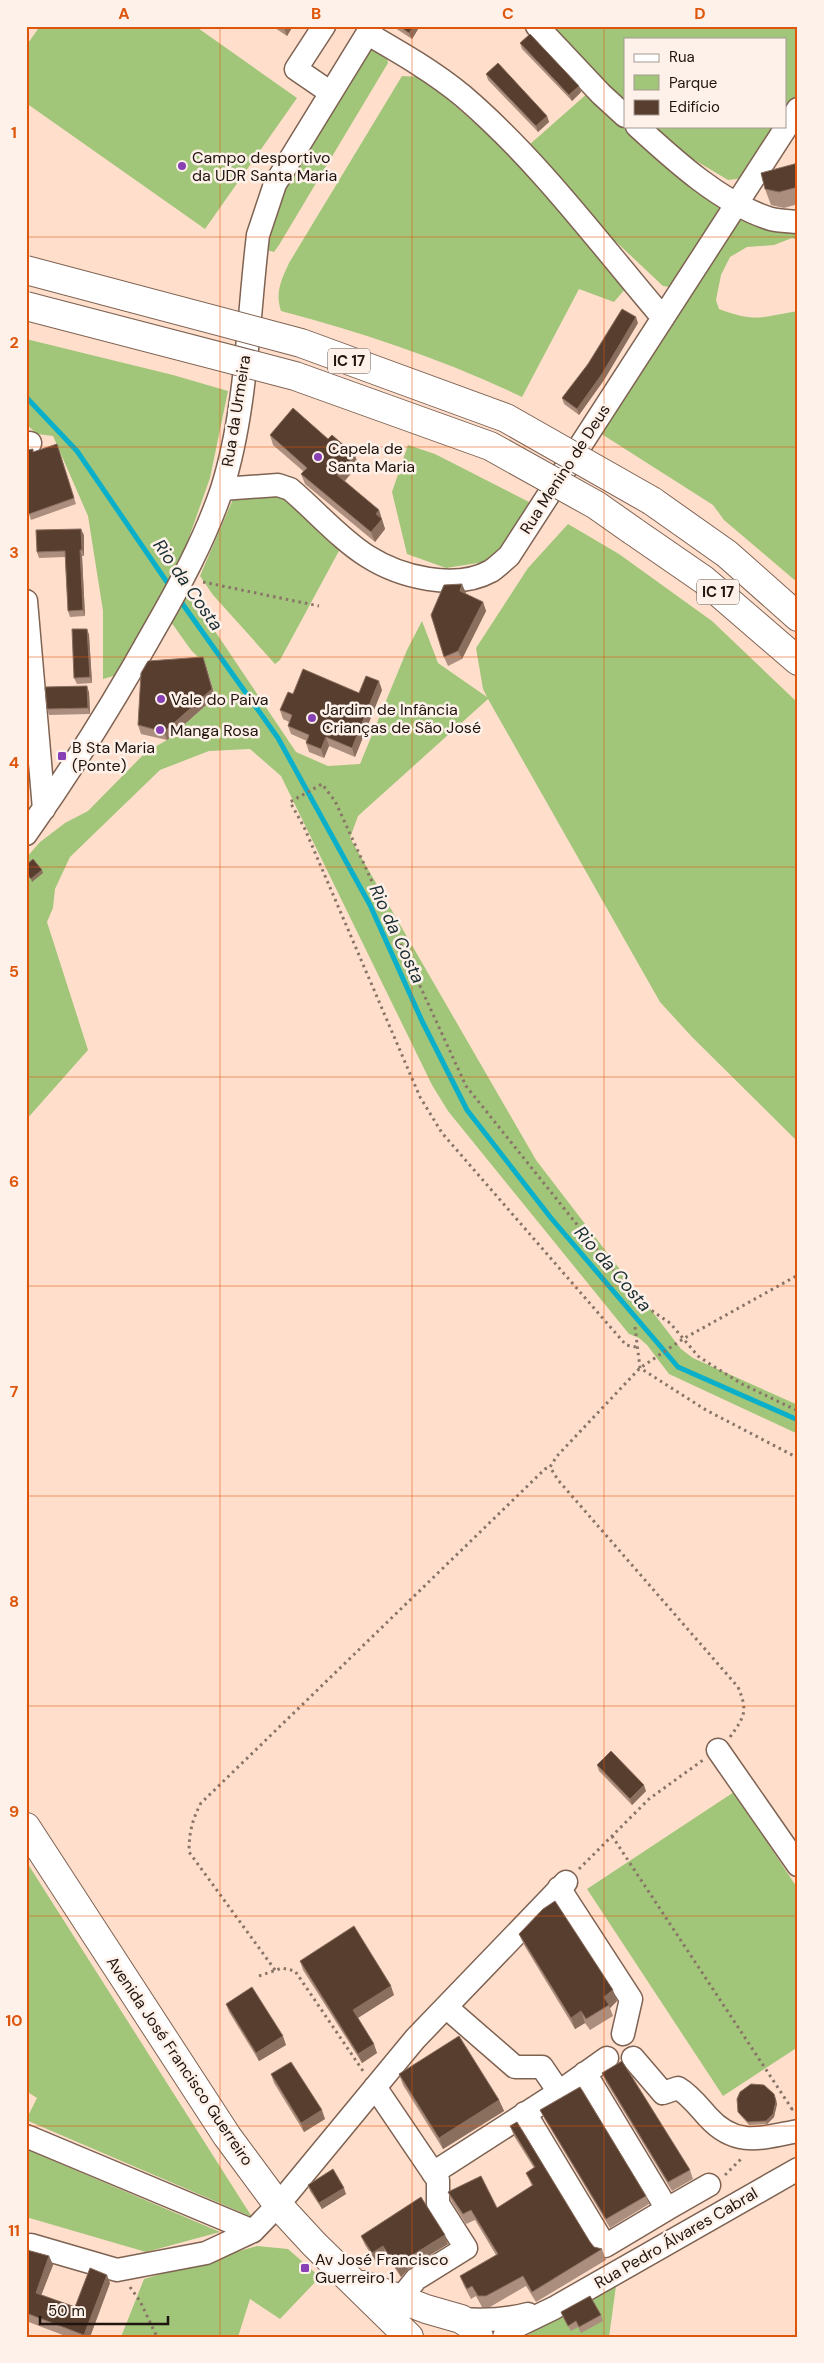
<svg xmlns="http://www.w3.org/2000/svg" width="824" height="2363" font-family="'DM Sans',sans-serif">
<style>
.green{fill:#a1c579}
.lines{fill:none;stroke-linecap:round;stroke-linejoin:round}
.stream{stroke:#0aafc9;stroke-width:5}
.minor-casing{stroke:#7e6252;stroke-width:25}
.major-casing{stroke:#7e6252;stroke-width:30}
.highway-casing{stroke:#7e6252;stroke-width:30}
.path{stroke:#897468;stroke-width:3;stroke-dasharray:2.5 4;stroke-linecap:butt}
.minor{stroke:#fff;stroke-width:22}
.major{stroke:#fff;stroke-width:28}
.highway{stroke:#fff;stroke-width:28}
.highway-bridge-casing{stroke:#7e6252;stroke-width:30;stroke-linecap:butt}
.highway-bridge{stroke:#fff;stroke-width:28}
.wall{fill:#ac8e7e}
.shaded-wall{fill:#8a6e5e}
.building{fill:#583e2f;stroke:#8a6e5e}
.grid{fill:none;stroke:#de560c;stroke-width:1;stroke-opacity:0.55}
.poi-dot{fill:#8841b4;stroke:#fef1e9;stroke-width:2}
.labels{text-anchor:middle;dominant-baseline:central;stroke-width:5;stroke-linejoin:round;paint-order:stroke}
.shield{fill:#fef1e9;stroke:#625650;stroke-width:1}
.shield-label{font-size:15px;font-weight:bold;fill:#1f140e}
.poi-label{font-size:16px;fill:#1f140e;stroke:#fef1e9;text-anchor:start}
.street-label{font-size:16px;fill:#1f140e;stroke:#fef1e9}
.water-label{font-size:18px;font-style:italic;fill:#192f34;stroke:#fef1e9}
.neatline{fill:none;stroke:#de560c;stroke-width:2}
.grid-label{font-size:16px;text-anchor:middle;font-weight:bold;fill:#de560c}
</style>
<rect width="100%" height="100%" fill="#ffdfcc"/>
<!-- green -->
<path class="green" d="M40,26H195L297,98L205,229L26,103V46Z
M547,26H798V92L785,112V39H625V104Z
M371,48L386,51L388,63L279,245L274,252L267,250L269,228L283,194Z
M402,76L422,77L532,173L626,288L614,302L579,289L522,397C445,360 364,333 281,311C275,292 281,281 289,263Z
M589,92L637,137L726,209L670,287L663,286L596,223L529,145Z
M649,126H776L745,175L737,179L728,180L673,147Z
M740,216L783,232L798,234V240L792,238L774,245L747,247L730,257L721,275L716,300L719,309C757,323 760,317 798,311V583L724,520L713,505L600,433Z
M26,339L173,375L228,391L210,478L180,563L117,675L103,679V611L88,516L53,436L37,434L26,424Z
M408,445L435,454L529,502L507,542L484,562L446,568L407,554L392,492Z
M261,493L285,497L340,549L280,660L275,664L213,595L200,576L233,499Z
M568,524L619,554L712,621L798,703V1142L692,1037L660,1002L488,699L358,816L350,838L536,1160L681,1349L693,1358L798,1405V1434L669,1374L647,1345L639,1338L629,1334L448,1111L432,1085L281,776L250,749L209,751L160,770L70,857L55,889L53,908L47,922L88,1050L26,1120V858L40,842L65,823L88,811L146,752L167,740L215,697L206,665L191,650L171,622L188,591L296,752L328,766L360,764L407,650L422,621L438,663L487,697L483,689L476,648L528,568Z
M734,1792L798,1889V2047L723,2096L587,1889Z
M26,1861L252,2217L26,2120L37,2098L26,2091Z
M26,2149L220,2232L146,2252L26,2217Z
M257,2246L288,2249L320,2277L280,2319L250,2299L238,2337H121L144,2279Z
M616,2286L609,2337H524Z"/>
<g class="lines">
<!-- stream -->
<path class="stream" d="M26,397L77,451L171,588
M179,599L278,738L370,905L422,1021L467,1110L551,1218L678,1367L798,1420"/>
<!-- minor casing -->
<g class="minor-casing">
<path id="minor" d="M324,26L296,69L331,93
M537,26L601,94L625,116
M368,34C401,53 434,72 463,96C539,161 599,243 663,318
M637,126C674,160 722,204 771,219C779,221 789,221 798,222
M26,444L30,443
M222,489L278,485L290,489C315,510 340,539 367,556C400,577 455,591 491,571C497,567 503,561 509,556L798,109
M26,601L44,809
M26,834C72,769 114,702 153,632C179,587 205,539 222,489C247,410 248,317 258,235L275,184L372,26
M718,1750L798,1865
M559,1888L631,1999L623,2034
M446,2007L515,2067H542L559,2092
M633,2058L663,2093L678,2088C690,2095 699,2107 708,2117C736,2148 762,2138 798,2131
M375,2087L438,2180V2204L466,2248L416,2279L400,2299
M525,2113L605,2246L667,2209L585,2073
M26,2136L253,2231L278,2205L415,2039L566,1882
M433,2173L559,2092L607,2058
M667,2209L709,2185
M31,2245L117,2270L206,2253L253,2231
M461,2319C485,2321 505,2320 528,2314
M504,2337L519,2325L554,2308L798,2169"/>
</g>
<!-- major casing -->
<g class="major-casing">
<path id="major" d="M26,1827L227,2136L278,2205L314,2244L409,2337
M364,2285L426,2309L461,2319L470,2325L479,2337"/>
</g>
<!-- highway casing -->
<g class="highway-casing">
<path id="highway" d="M652,501L727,554L798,617
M633,531L704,580L798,661"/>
</g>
<!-- path -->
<path class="path" d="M203,582L319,606
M635,1327L640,1368L706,1410L798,1458
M636,1347L626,1345L442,1133L420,1097L304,827L290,802L322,784L335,801L466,1086L639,1302L670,1323L698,1356L710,1364L742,1384L798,1411
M730,1737C745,1716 748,1711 738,1687L558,1480L550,1467L557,1456L640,1368L683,1339L798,1275
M612,1836L792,2109
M579,1869L649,1799L703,1760
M275,1970L189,1852C189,1833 192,1820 201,1803L545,1469L550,1467
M259,1976L282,1968L295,1971L363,2071
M791,2110L798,2103
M725,2175L743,2157
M130,2287L140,2301L157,2337"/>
<!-- minor -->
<use href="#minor" class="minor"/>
<!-- major -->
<use href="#major" class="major"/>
<!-- highway -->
<use href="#highway" class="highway"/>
<!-- highway-bridge casing -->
<g class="highway-bridge-casing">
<path id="highway-bridge" d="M26,270L301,343L506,418L652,501
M26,306L295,376L490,446L596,505L633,531"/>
</g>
<!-- highway-bridge -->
<use href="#highway-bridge" class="highway-bridge"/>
</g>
<!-- wall -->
<path class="wall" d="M272,26H293L287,36Z
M392,26H420L412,39Z
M520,43L579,86L581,92L572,101L522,49Z
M486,74L547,116L549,122L538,132L488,80Z
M798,163V204L784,208L771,205L765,189Z
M638,323L604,380L579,415L564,404L562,398Z
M270,435L328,439L355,455L358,465L345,481L379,510L385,529L375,542L305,484L301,474L303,471L273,445Z
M57,444L76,504L31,520L26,505L34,452Z
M84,535V556H82L85,616L70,617L68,611L65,557L39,558L37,552Z
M466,593L465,594L483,602L486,611L462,659L448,666L444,657Z
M87,629L89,635L92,683L77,684L74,678Z
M206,665L215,697L167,740L141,734L138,725Z
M382,690L355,757L329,746L324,758L309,752L306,743L307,741L291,734L288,726L289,722L283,719L280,710L293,694L359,693Z
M89,692L90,714L49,715L47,709Z
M597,1765L646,1791L632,1805L599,1771Z
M519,1934L617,2001L610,2008L613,2016L590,2030L585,2023L575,2029L524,1945Z
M300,1961L394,1995L358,2018L377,2053L362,2063L303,1970Z
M226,2004L286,2045L259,2061L229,2012Z
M602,2073L690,2170L693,2179L672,2191L606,2082Z
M271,2074L325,2119L304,2132L274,2083Z
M399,2074L499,2100L504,2111L443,2149L403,2085Z
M775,2097L777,2104L774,2117L767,2124L749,2125L740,2115L738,2112Z
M540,2110L646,2196L649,2204L610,2228L544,2118Z
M510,2126L590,2242L594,2247L602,2249L606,2260L536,2302L526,2286L490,2307H482L476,2296L471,2299L464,2286L460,2276L496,2255L475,2220L466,2224L452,2202L448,2192L497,2208L532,2186L526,2173L534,2168L514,2136Z
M308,2185L346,2194L322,2209L310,2191Z
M361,2236L448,2244L409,2268L401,2277L386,2255L376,2262L365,2245Z
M26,2250L49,2256L53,2265L41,2295L75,2307L110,2283L90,2337H68L26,2321Z
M561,2312L601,2315L603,2321L581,2333L578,2327L571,2331L563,2318Z"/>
<!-- shaded-wall -->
<path class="shaded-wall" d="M285,26H293L287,36L284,28Z
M414,26H420L412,39L409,33Z
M579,86L581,92L572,101L569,95Z
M547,116L549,122L538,132L536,126Z
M636,317L638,323L604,380L579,415L577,409Z
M355,455L358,465L341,485L337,475Z
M379,510L385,529L375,542L371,532L376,514Z
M81,529L84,535V556L82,550Z
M80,550L82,556L85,616L83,610Z
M462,584L466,593L464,600L460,591Z
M483,602L486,611L462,659L458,651Z
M87,629L89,635L92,683L90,677Z
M203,657L215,697L167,740L164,732Z
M379,681L382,690L355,757L352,748Z
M87,686L89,692L90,714L88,708Z
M326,737L329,746L324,758L321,749Z
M42,870L43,873L32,882L31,879Z
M644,1785L646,1791L632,1805L630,1799Z
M391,1986L394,1995L356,2019L353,2010Z
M613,1990L617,2001L610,2008L604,1997Z
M581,2011L585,2023L575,2029L571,2018Z
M283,2036L286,2045L259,2061L256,2053Z
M374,2044L377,2053L362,2063L358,2054Z
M499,2100L504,2111L443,2149L439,2138Z
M776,2101L777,2104L774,2117L767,2124L766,2121Z
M322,2110L325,2119L304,2132L301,2123Z
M344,2188L346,2194L322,2209L319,2203Z
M445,2235L448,2244L409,2268L401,2277L397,2269L406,2259Z
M383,2246L386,2255L376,2262L372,2253Z
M49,2256L53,2265L39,2301L36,2293Z
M107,2275L110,2283L90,2337H84V2335Z"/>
<!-- building -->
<path class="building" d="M399,26H414L409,33Z
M530,34L579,86L569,95L520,43Z
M498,63L547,116L536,126L486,74Z
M798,163V187L779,192L765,189L761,173Z
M622,309L636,317L602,374L577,409L562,398L588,364Z
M293,408L328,439L332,435L355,455L337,475L379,510L376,514L382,519L371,532L301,474L307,468L270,435Z
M57,444L74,498L29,514L26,505V450L33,449V452Z
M81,529L82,550H80L83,610L68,611L65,551L37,552L36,530Z
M462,584L460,591L483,602L458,651L444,657L431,615L444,585Z
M72,629H87L90,677L74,678Z
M203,657L212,689L164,732L138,725L141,673L148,661Z
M303,669L359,693L366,676L379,681L352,748L326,737L321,749L306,743L309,735L288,726L292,715L280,710L288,692L293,694Z
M87,686L88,708L47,709L45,687Z
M33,859L42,870L31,879L26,873V865Z
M611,1751L644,1785L630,1799L597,1765Z
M555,1901L613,1990L604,1997L609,2005L586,2019L581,2011L571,2018L519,1934L543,1909Z
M354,1926L391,1986L353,2010L374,2044L358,2054L300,1961Z
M252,1987L283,2036L256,2053L226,2004Z
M459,2036L499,2100L439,2138L399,2074Z
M622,2061L690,2170L668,2182L602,2073Z
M291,2062L322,2110L301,2123L271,2074Z
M751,2084L764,2085L774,2094L776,2101L773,2114L766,2121L748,2122L738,2112L737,2099L740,2092Z
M580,2087L646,2196L606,2219L540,2110Z
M517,2122L590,2242L594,2247L602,2249L532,2292L523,2276L486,2296H478L472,2286L467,2289L460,2276L498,2254L471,2210L463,2214L448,2192L481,2176L497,2208L533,2185L526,2173L535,2167L510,2126Z
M333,2169L344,2188L319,2203L308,2185Z
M421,2197L445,2235L406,2259L397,2269L383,2246L372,2253L361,2236Z
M27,2250L49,2256L36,2293L75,2307L90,2268L107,2275L84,2335L26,2313Z
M590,2296L601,2315L579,2327L576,2321L568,2326L561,2312Z"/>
<!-- grid -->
<path class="grid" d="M220,26V2337M412,26V2337M604,26V2337M26,237H798M26,447H798M26,657H798M26,867H798M26,1077H798M26,1286H798M26,1496H798M26,1706H798M26,1916H798M26,2126H798"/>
<!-- markers -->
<g class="poi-dot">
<circle cx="182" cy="166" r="5"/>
<circle cx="318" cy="457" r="5"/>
<circle cx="161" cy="699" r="5"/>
<circle cx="312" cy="718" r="5"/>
<circle cx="160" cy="730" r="5"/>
<rect x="57" y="751" width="10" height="10" rx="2.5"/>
<rect x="300" y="2263" width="10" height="10" rx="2.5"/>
</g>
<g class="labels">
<!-- shield labels -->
<g class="shield">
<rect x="328" y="348.5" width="42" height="25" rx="4"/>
<rect x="697" y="579.5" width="42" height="25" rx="4"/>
</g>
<g class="shield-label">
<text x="349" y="361">IC 17</text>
<text x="718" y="592">IC 17</text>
</g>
<!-- poi labels -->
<g class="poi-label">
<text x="192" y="157">Campo desportivo<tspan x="192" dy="18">da UDR Santa Maria</tspan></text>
<text x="328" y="448">Capela de<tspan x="328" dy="18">Santa Maria</tspan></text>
<text x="171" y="699">Vale do Paiva</text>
<text x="322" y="709">Jardim de Infância<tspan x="322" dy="18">Crianças de São José</tspan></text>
<text x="170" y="730">Manga Rosa</text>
<text x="72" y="747">B Sta Maria<tspan x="72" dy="18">(Ponte)</tspan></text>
<text x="315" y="2259">Av José Francisco<tspan x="315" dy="18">Guerreiro 1</tspan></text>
</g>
<!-- street labels -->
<g class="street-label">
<text transform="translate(236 411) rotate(-81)">Rua da Urmeira</text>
<text transform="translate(565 469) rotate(-57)">Rua Menino de Deus</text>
<text transform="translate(180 2061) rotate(56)">Avenida José Francisco Guerreiro</text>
<text transform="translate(676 2238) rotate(-30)">Rua Pedro Álvares Cabral</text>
</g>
<!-- water labels -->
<g class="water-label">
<text transform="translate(188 585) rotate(55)">Rio da Costa</text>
<text transform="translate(397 934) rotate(65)">Rio da Costa</text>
<text transform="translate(613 1269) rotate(49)">Rio da Costa</text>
</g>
</g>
<!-- border -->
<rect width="824" height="2363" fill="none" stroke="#fef1e9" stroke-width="55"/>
<!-- legend -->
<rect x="624" y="38" width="162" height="90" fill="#fef1e9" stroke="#a59991"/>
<rect x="634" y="54" width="25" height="8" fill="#ffffff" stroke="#a59991"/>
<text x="669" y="62" font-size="15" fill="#1f140e">Rua</text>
<rect x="634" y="75" width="25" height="15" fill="#a1c579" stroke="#a59991"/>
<text x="669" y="88" font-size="15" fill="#1f140e">Parque</text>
<rect x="634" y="100" width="25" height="15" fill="#583e2f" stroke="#a59991"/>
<text x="669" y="112" font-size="15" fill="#1f140e">Edifício</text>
<!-- scale -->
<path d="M40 2316v8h128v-8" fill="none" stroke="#1f140e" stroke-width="2.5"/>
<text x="48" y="2316" font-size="15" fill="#1f140e" stroke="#fef1e9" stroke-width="4" paint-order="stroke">50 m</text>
<rect x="28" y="28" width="768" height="2308" class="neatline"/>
<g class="grid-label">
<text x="124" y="19">A</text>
<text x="316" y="19">B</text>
<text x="508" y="19">C</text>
<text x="700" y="19">D</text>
<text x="14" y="138">1</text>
<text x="14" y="348">2</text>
<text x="14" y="558">3</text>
<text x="14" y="768">4</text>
<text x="14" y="977">5</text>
<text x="14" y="1187">6</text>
<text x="14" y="1397">7</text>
<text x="14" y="1607">8</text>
<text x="14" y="1817">9</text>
<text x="14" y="2026">10</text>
<text x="14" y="2236">11</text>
</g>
</svg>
